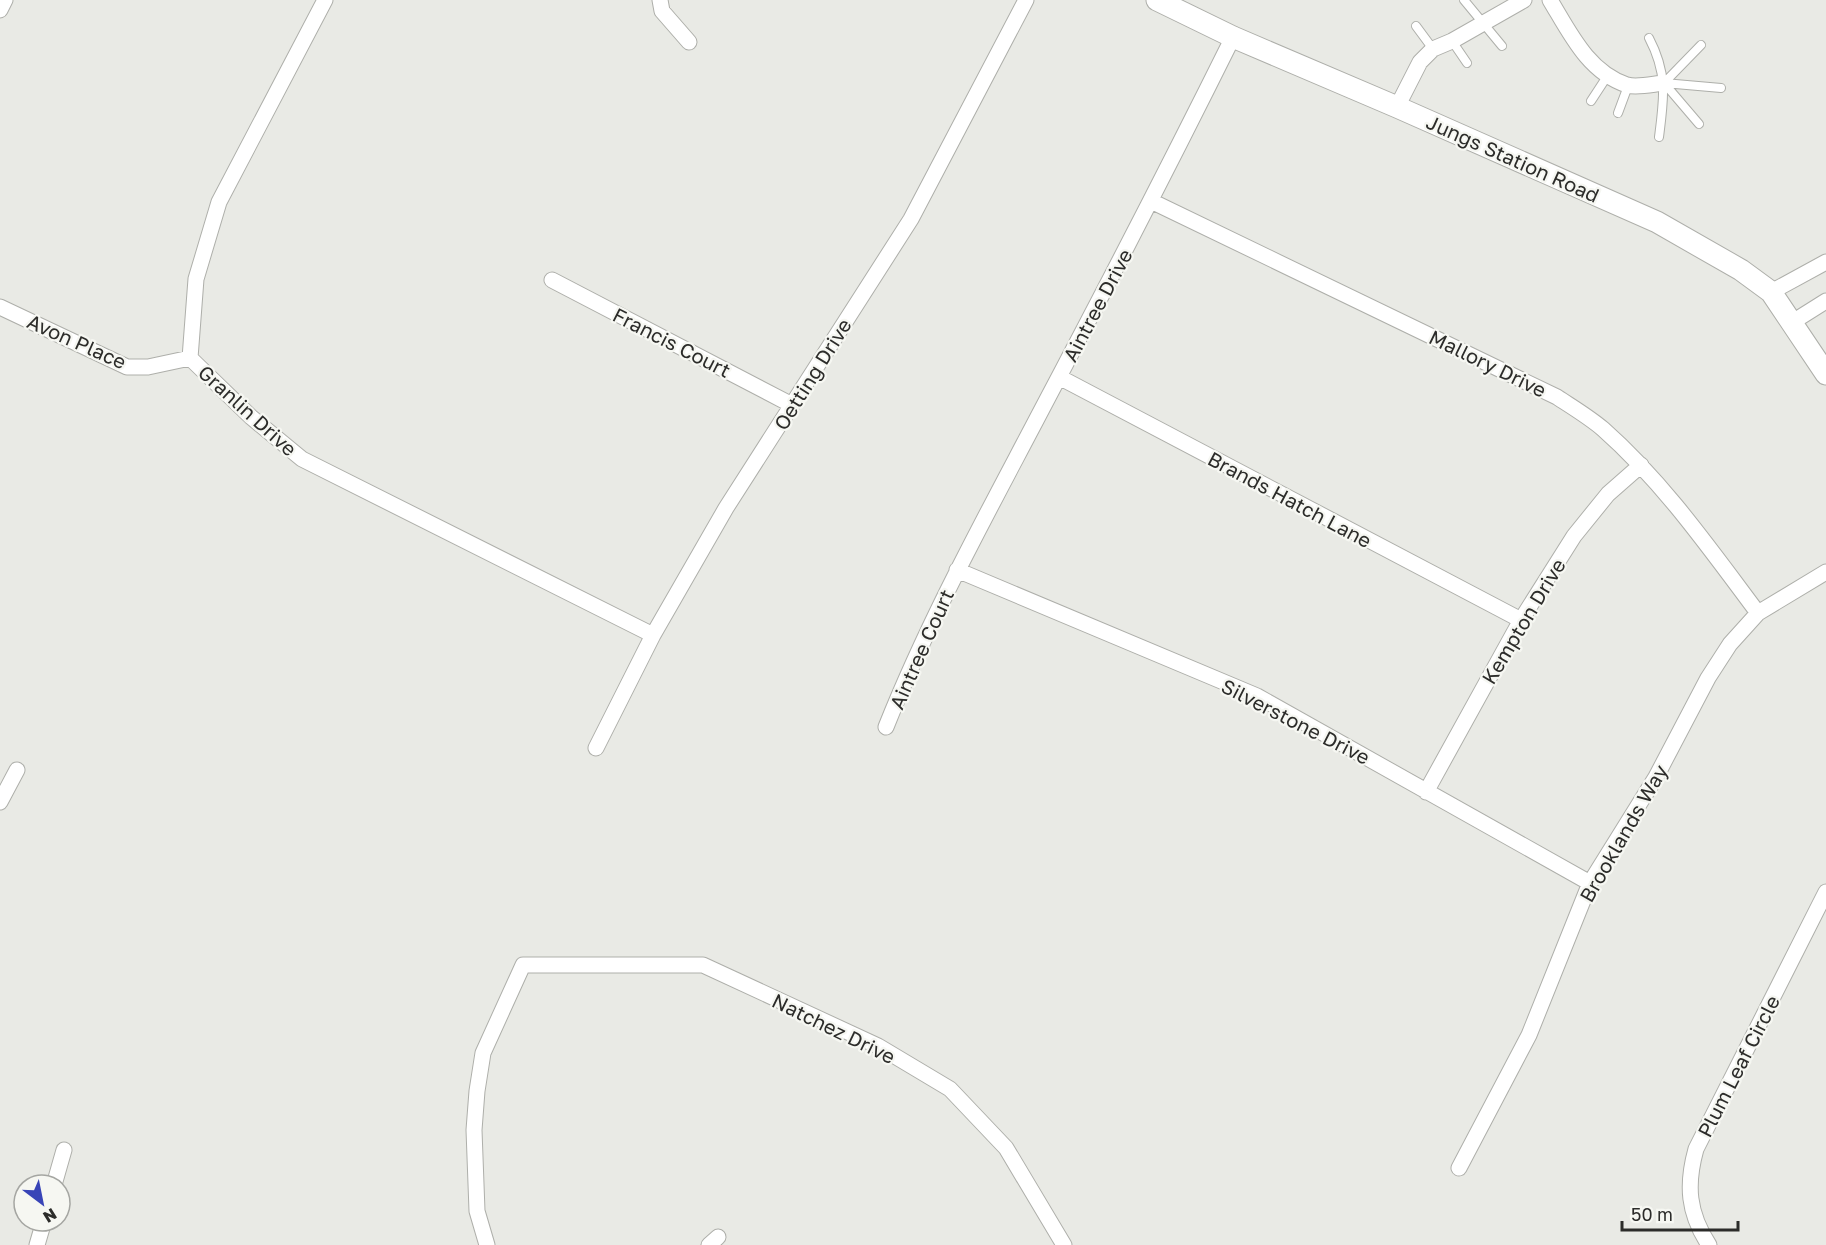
<svg xmlns="http://www.w3.org/2000/svg" width="1826" height="1245" font-family="'Golos Text',sans-serif">
<style>
.lines{fill:none;stroke-linecap:round;stroke-linejoin:round}
.service-casing{stroke:#aeafaa;stroke-width:10}
.minor-casing{stroke:#aeafaa;stroke-width:17}
.secondary-casing{stroke:#aeafaa;stroke-width:23}
.service{stroke:#fff;stroke-width:8}
.minor{stroke:#fff;stroke-width:15}
.secondary{stroke:#fff;stroke-width:21}
.labels{text-anchor:middle;dominant-baseline:central;stroke-width:4.5;stroke-linejoin:round;paint-order:stroke}
.street-label{font-size:20px;fill:#2c2c2a;stroke:#f6f7f2}
</style>
<rect width="100%" height="100%" fill="#e9eae5"/>
<g class="lines">
<!-- service casing -->
<g class="service-casing">
<path id="service" d="M1464,0L1502,46
M1416,26L1433,49
M1649,38C1668,74 1664,98 1659,137
M1452,41L1467,63
M1664,83L1721,88
M1664,83L1701,45
M1664,83L1699,124
M1591,101L1608,75
M1618,113L1628,86"/>
</g>
<!-- minor casing -->
<g class="minor-casing">
<path id="minor" d="M660,0L662,11L689,42
M1550,0C1570,33 1588,72 1627,85C1637,88 1653,84 1664,83
M0,10L5,0
M1397,107L1420,62L1433,49L1452,41L1524,0
M1151,201L1557,397C1572,407 1589,417 1603,429C1663,482 1710,549 1758,613
M552,280L792,405
M1771,292L1826,262
M0,307L127,367H148L190,358
M1791,323L1826,301
M190,358L251,417L302,459L653,635
M190,358L196,279L219,202L325,0
M1059,377L1521,620
M957,570L1257,696L1590,883
M886,727C930,617 987,514 1042,409C1107,286 1171,162 1233,37
M596,748L653,635L726,508L911,219L1026,0
M1426,792L1521,620L1574,536L1608,494L1641,465
M0,802L17,770
M1459,1168L1529,1035L1590,883L1656,777L1708,678L1730,644L1758,613L1826,572
M54,1185L64,1150
M37,1245L44,1221
M487,1245L477,1211L474,1130L477,1091L483,1053L523,965H703L878,1046L950,1089L1006,1148L1064,1245
M709,1245L718,1237
M1709,1245C1688,1213 1686,1185 1696,1149L1826,892"/>
</g>
<!-- secondary casing -->
<g class="secondary-casing">
<path id="secondary" d="M1157,0L1233,37L1397,107L1657,222L1741,270L1771,292L1826,374"/>
</g>
<!-- service -->
<use href="#service" class="service"/>
<!-- minor -->
<use href="#minor" class="minor"/>
<!-- secondary -->
<use href="#secondary" class="secondary"/>
</g>
<g class="labels">
<!-- street labels -->
<g class="street-label">
<text transform="translate(1513 158) rotate(24)">Jungs Station Road</text>
<text transform="translate(1097 305) rotate(-62)">Aintree Drive</text>
<text transform="translate(77 341) rotate(24)">Avon Place</text>
<text transform="translate(672 342) rotate(27)">Francis Court</text>
<text transform="translate(1488 363) rotate(26)">Mallory Drive</text>
<text transform="translate(812 374) rotate(-58)">Oetting Drive</text>
<text transform="translate(248 410) rotate(42)">Granlin Drive</text>
<text transform="translate(1290 499) rotate(28)">Brands Hatch Lane</text>
<text transform="translate(1523 621) rotate(-59)">Kempton Drive</text>
<text transform="translate(921 649) rotate(-66)">Aintree Court</text>
<text transform="translate(1296 721) rotate(27)">Silverstone Drive</text>
<text transform="translate(1623 833) rotate(-60)">Brooklands Way</text>
<text transform="translate(834 1028) rotate(26)">Natchez Drive</text>
<text transform="translate(1738 1066) rotate(-63)">Plum Leaf Circle</text>
</g>
</g>
<!-- north arrow -->
<g transform="translate(42 1203) rotate(148)"><circle r="28" fill="#f6f7f2" stroke="#a5a6a2" stroke-width="1.5"/>
<path d="M0-4.5L10 22L0 15L-10 22Z" fill="#3844b7"/>
<text y="-9" font-size="16" font-weight="bold" text-anchor="middle" fill="#2c2c2a">N</text>
</g>
<!-- scale -->
<path d="M1622 1221v9h116v-9" fill="none" stroke="#2c2c2a" stroke-width="3"/>
<text x="1631" y="1221" font-size="18" fill="#2c2c2a" stroke="#f6f7f2" stroke-width="4.5" paint-order="stroke">50 m</text>
</svg>
